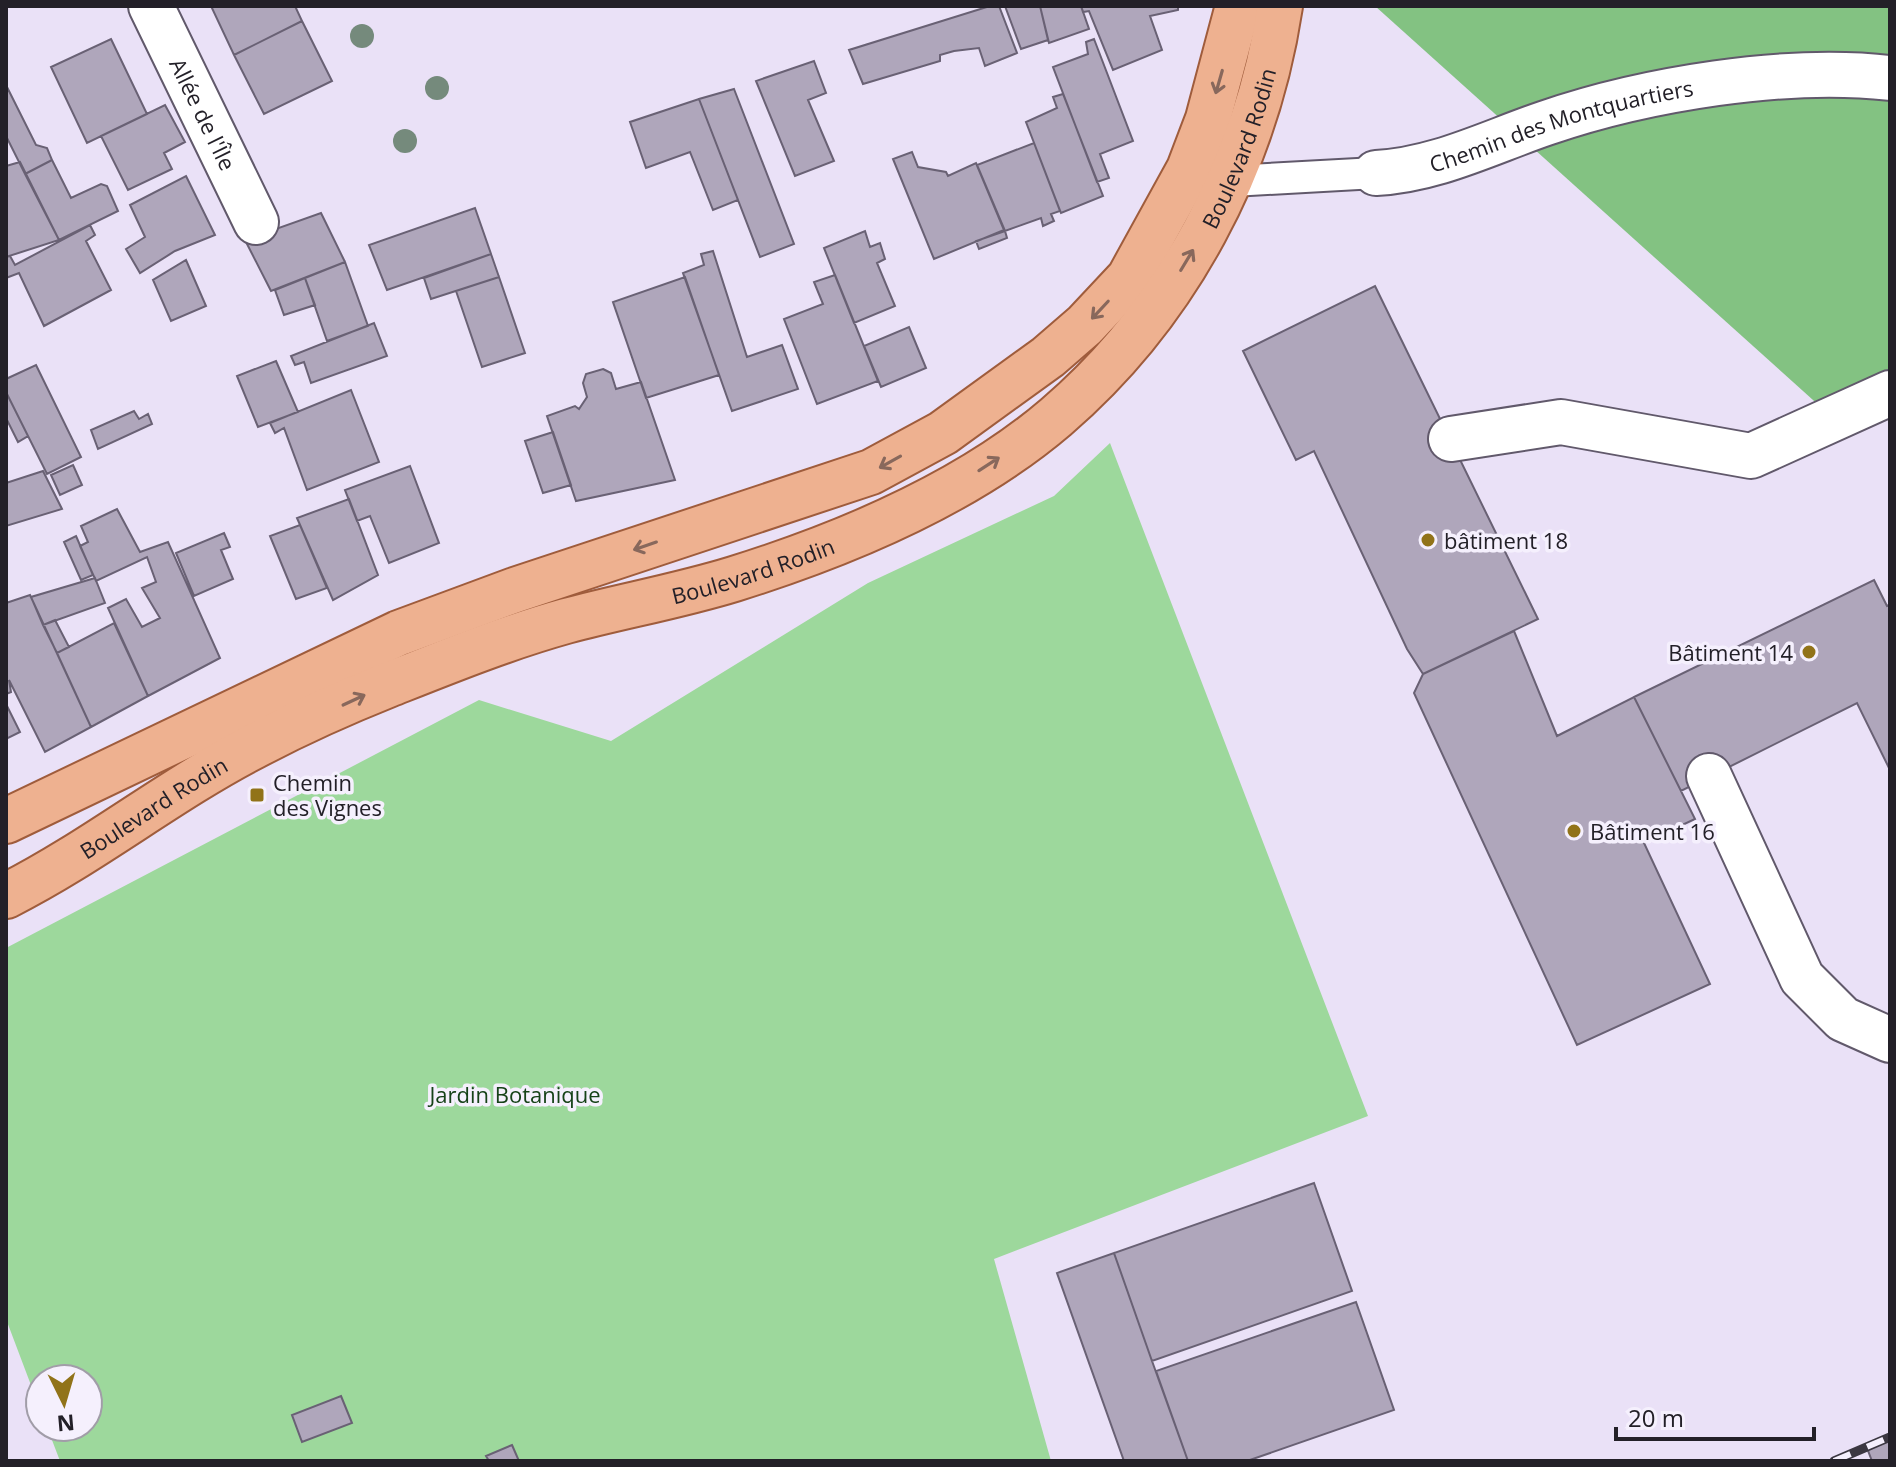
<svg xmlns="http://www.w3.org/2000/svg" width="1896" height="1467" font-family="'Open Sans',sans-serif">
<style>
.green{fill:#9dd89c}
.forest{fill:#83c282}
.building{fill:#afa6bb;stroke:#696174;stroke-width:2}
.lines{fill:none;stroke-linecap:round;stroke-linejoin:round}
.lane-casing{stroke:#61596b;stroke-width:34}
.street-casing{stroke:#61596b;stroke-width:48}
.primary-casing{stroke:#9f5c3c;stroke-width:48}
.lane{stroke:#fff;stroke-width:30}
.street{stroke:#fff;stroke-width:44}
.primary{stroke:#eeb190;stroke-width:44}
.rail-casing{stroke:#3b3741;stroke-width:9}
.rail{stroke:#f5f0fd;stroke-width:6;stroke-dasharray:18;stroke-linecap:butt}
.tree{fill:#758a7c}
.oneway{stroke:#88685c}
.poi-dot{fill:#917319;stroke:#f5f0fd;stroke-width:3}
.labels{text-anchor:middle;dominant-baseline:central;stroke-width:7;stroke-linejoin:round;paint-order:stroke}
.street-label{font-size:22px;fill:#232028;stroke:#f5f0fd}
.poi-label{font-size:22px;fill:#232028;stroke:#f5f0fd;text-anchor:start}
.park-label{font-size:22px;fill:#164218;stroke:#f5f0fd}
</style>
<rect width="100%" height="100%" fill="#eae1f7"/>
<!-- green -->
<path class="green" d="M1110,443L1368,1116L994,1259L1051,1461H60L47,1427H88V1379H40V1409L6,1319V948L479,700L611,741L868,583L1054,496Z"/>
<!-- forest -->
<path class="forest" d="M1375,6H1890V369L1833,418Z"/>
<!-- building -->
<path class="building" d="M211,6H295L302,21L234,55Z
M990,6H999L1017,53L985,66L979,48L954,51L940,55V61L863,84L849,50Z
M1005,6H1040L1048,40L1021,49Z
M1040,6H1081L1089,29L1049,43Z
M1081,6H1178V10L1150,16L1162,50L1113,70L1089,11L1083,12Z
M302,21L332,81L264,114L234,55Z
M111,39L147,114L87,143L51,67Z
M1094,39L1133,141L1100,154L1109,178L1097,182L1053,67L1088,54L1086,42Z
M814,61L826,93L808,100L834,161L795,176L756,81Z
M7,87L36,145L47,148L52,160L25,174L6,136Z
M734,89L794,244L760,257L699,99Z
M1063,94L1103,196L1061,213L1026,122L1057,108L1053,97Z
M699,99L738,200L713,210L690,152L646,168L630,122Z
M165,105L185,142L164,153L172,169L128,190L101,136Z
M1034,143L1060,211L1051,214L1054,221L1043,226L1041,218L1005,231L977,165Z
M912,152L918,167L946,172L948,176L976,163L1004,230L934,259L893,159Z
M52,160L71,198L101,184L107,186L118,211L59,240L25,174Z
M20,162L59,240L6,257V166Z
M186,176L215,235L175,251L140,273L126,249L145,237L130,205Z
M475,208L491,254L387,290L369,245Z
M321,213L345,262L271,291L245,240Z
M90,225L95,235L86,241L111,290L44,326L19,273L6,278V257L10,256L15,265Z
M865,231L870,247L880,243L885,259L877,263L895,306L854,323L824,248Z
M1005,231L1007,238L979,249L976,241Z
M713,251L747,357L782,345L798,389L732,411L683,273L704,265L701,254Z
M491,254L499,277L431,299L424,278Z
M186,260L206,306L171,321L153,280Z
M345,262L368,326L327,341L305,278Z
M835,275L878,381L817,404L784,319L823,304L814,282Z
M499,277L525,353L482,367L456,291Z
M685,277L719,375L646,398L613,302Z
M305,278L315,305L284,315L275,290Z
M1375,286L1538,619L1423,674L1407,649L1314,451L1296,460L1243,351Z
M374,323L387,356L311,383L304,362L295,365L291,356Z
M909,327L926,368L881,387L864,346Z
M276,361L298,412L258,427L237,376Z
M36,365L81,457L47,474L6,392V379Z
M603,369L611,373L616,389L641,382L675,480L576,501L547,416L575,406L579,409L587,397L583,383L586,374Z
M351,390L379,462L307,490L284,428L275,433L270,423Z
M6,392L28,436L18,442L6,418Z
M134,411L139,419L148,414L152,424L98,449L91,430Z
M553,432L571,485L543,493L525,441Z
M73,465L82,485L60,495L51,475Z
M410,466L439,543L389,563L370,516L357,521L345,490Z
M43,471L62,509L6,526V483Z
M349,499L378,575L333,600L297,518Z
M117,509L140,552L168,542L220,658L148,696L108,608L126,599L142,627L160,618L142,588L156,582L147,557L96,581L80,546L88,542L81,526Z
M300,525L327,588L296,599L270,536Z
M224,533L230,547L221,550L233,579L194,596L176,553Z
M76,536L93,575L81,580L64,542Z
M95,578L105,603L43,625L31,597Z
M1874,580L1887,606L1890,605V770L1857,703L1681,791L1634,697Z
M30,595L91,727L45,752L9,680L11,692L6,694V603Z
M55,620L69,647L57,653L43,625Z
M114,623L148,696L91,727L57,653Z
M1514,631L1557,736L1634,697L1695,819L1644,843L1710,984L1577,1045L1414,693L1423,674Z
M6,704L20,732L6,739Z
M1314,1183L1352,1291L1152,1361L1114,1253Z
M1114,1253L1152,1361L1188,1461H1124L1057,1273Z
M1356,1302L1394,1410L1247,1461H1188L1156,1371Z
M341,1396L352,1423L302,1442L292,1415Z
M1890,1439V1461H1872L1867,1448Z
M512,1445L519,1461H489L486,1456Z"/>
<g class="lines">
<!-- lane casing -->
<g class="lane-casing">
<path id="lane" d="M1232,181L1376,173"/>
</g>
<!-- street casing -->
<g class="street-casing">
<g id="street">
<path id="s1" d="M151,6L256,222"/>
<path id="s2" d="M1376,173C1436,170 1490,142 1546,123C1645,89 1786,66 1890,78"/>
<path d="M1451,439L1561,422L1751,456L1890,393"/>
<path d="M1709,776L1802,978L1843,1019L1890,1040"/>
</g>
</g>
<!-- primary casing -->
<g class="primary-casing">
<g id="primary">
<path d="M6,821L399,633L515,590L871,472L943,433L1048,357L1085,325L1129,278L1189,169L1208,119L1238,6"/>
<path id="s3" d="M6,896C93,852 168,791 253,747C296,724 343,703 388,685C446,662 505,638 566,621C622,606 679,596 734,579C846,544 966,494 1056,417C1178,312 1256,164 1280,6"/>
</g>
</g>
<!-- lane -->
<use href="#lane" class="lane"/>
<!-- street -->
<use href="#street" class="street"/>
<!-- primary -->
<use href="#primary" class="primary"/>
<!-- rail casing -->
<g class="rail-casing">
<path id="rail" d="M1834,1461L1890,1437"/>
</g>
<!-- rail -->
<use href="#rail" class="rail"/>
</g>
<!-- trees -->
<g class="tree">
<circle cx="362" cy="36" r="12"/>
<circle cx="437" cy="88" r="12"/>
<circle cx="405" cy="141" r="12"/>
</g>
<!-- one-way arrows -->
<defs><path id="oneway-shaft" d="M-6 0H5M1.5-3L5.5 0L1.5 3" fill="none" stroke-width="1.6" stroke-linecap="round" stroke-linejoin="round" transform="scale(2)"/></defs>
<g class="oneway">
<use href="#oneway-shaft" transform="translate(1219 82) rotate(106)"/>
<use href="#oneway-shaft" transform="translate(1187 260) rotate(-59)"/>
<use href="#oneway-shaft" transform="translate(1100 310) rotate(133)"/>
<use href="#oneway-shaft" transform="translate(890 462) rotate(151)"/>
<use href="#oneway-shaft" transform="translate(989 464) rotate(-33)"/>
<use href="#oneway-shaft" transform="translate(645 546) rotate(161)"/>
<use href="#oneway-shaft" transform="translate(354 700) rotate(-25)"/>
</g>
<!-- markers -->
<g class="poi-dot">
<circle cx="1428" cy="540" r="8"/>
<circle cx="1809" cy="652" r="8"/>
<rect x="249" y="787" width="16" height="16" rx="4"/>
<circle cx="1574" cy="831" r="8"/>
</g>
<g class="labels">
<!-- street labels -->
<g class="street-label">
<text stroke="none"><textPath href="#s1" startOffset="120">Allée de l'Île</textPath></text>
<text stroke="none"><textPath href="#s2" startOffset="192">Chemin des Montquartiers</textPath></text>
<text stroke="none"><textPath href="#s3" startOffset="1492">Boulevard Rodin</textPath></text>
<text stroke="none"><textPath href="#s3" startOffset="820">Boulevard Rodin</textPath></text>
<text stroke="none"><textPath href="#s3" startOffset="172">Boulevard Rodin</textPath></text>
</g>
<!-- poi labels -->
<g class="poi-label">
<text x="1444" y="540">bâtiment 18</text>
<text x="1793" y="652" text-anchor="end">Bâtiment 14</text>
<text x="273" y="782">Chemin<tspan x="273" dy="25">des Vignes</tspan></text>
<text x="1590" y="831">Bâtiment 16</text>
</g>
<!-- park labels -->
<g class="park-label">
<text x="515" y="1094">Jardin Botanique</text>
</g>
</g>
<!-- border -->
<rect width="1896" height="1467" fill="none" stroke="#232028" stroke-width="16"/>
<!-- north arrow -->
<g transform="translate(64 1403) rotate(175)"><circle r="38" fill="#f5f0fd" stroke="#a19da8" stroke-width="2"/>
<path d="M0-6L14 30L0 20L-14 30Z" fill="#917319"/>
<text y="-12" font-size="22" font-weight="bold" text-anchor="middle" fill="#232028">N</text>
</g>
<!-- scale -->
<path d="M1616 1427v12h198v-12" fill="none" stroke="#232028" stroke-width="4"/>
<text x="1628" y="1427" font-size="24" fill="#232028" stroke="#f5f0fd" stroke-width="6" paint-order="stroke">20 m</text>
</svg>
